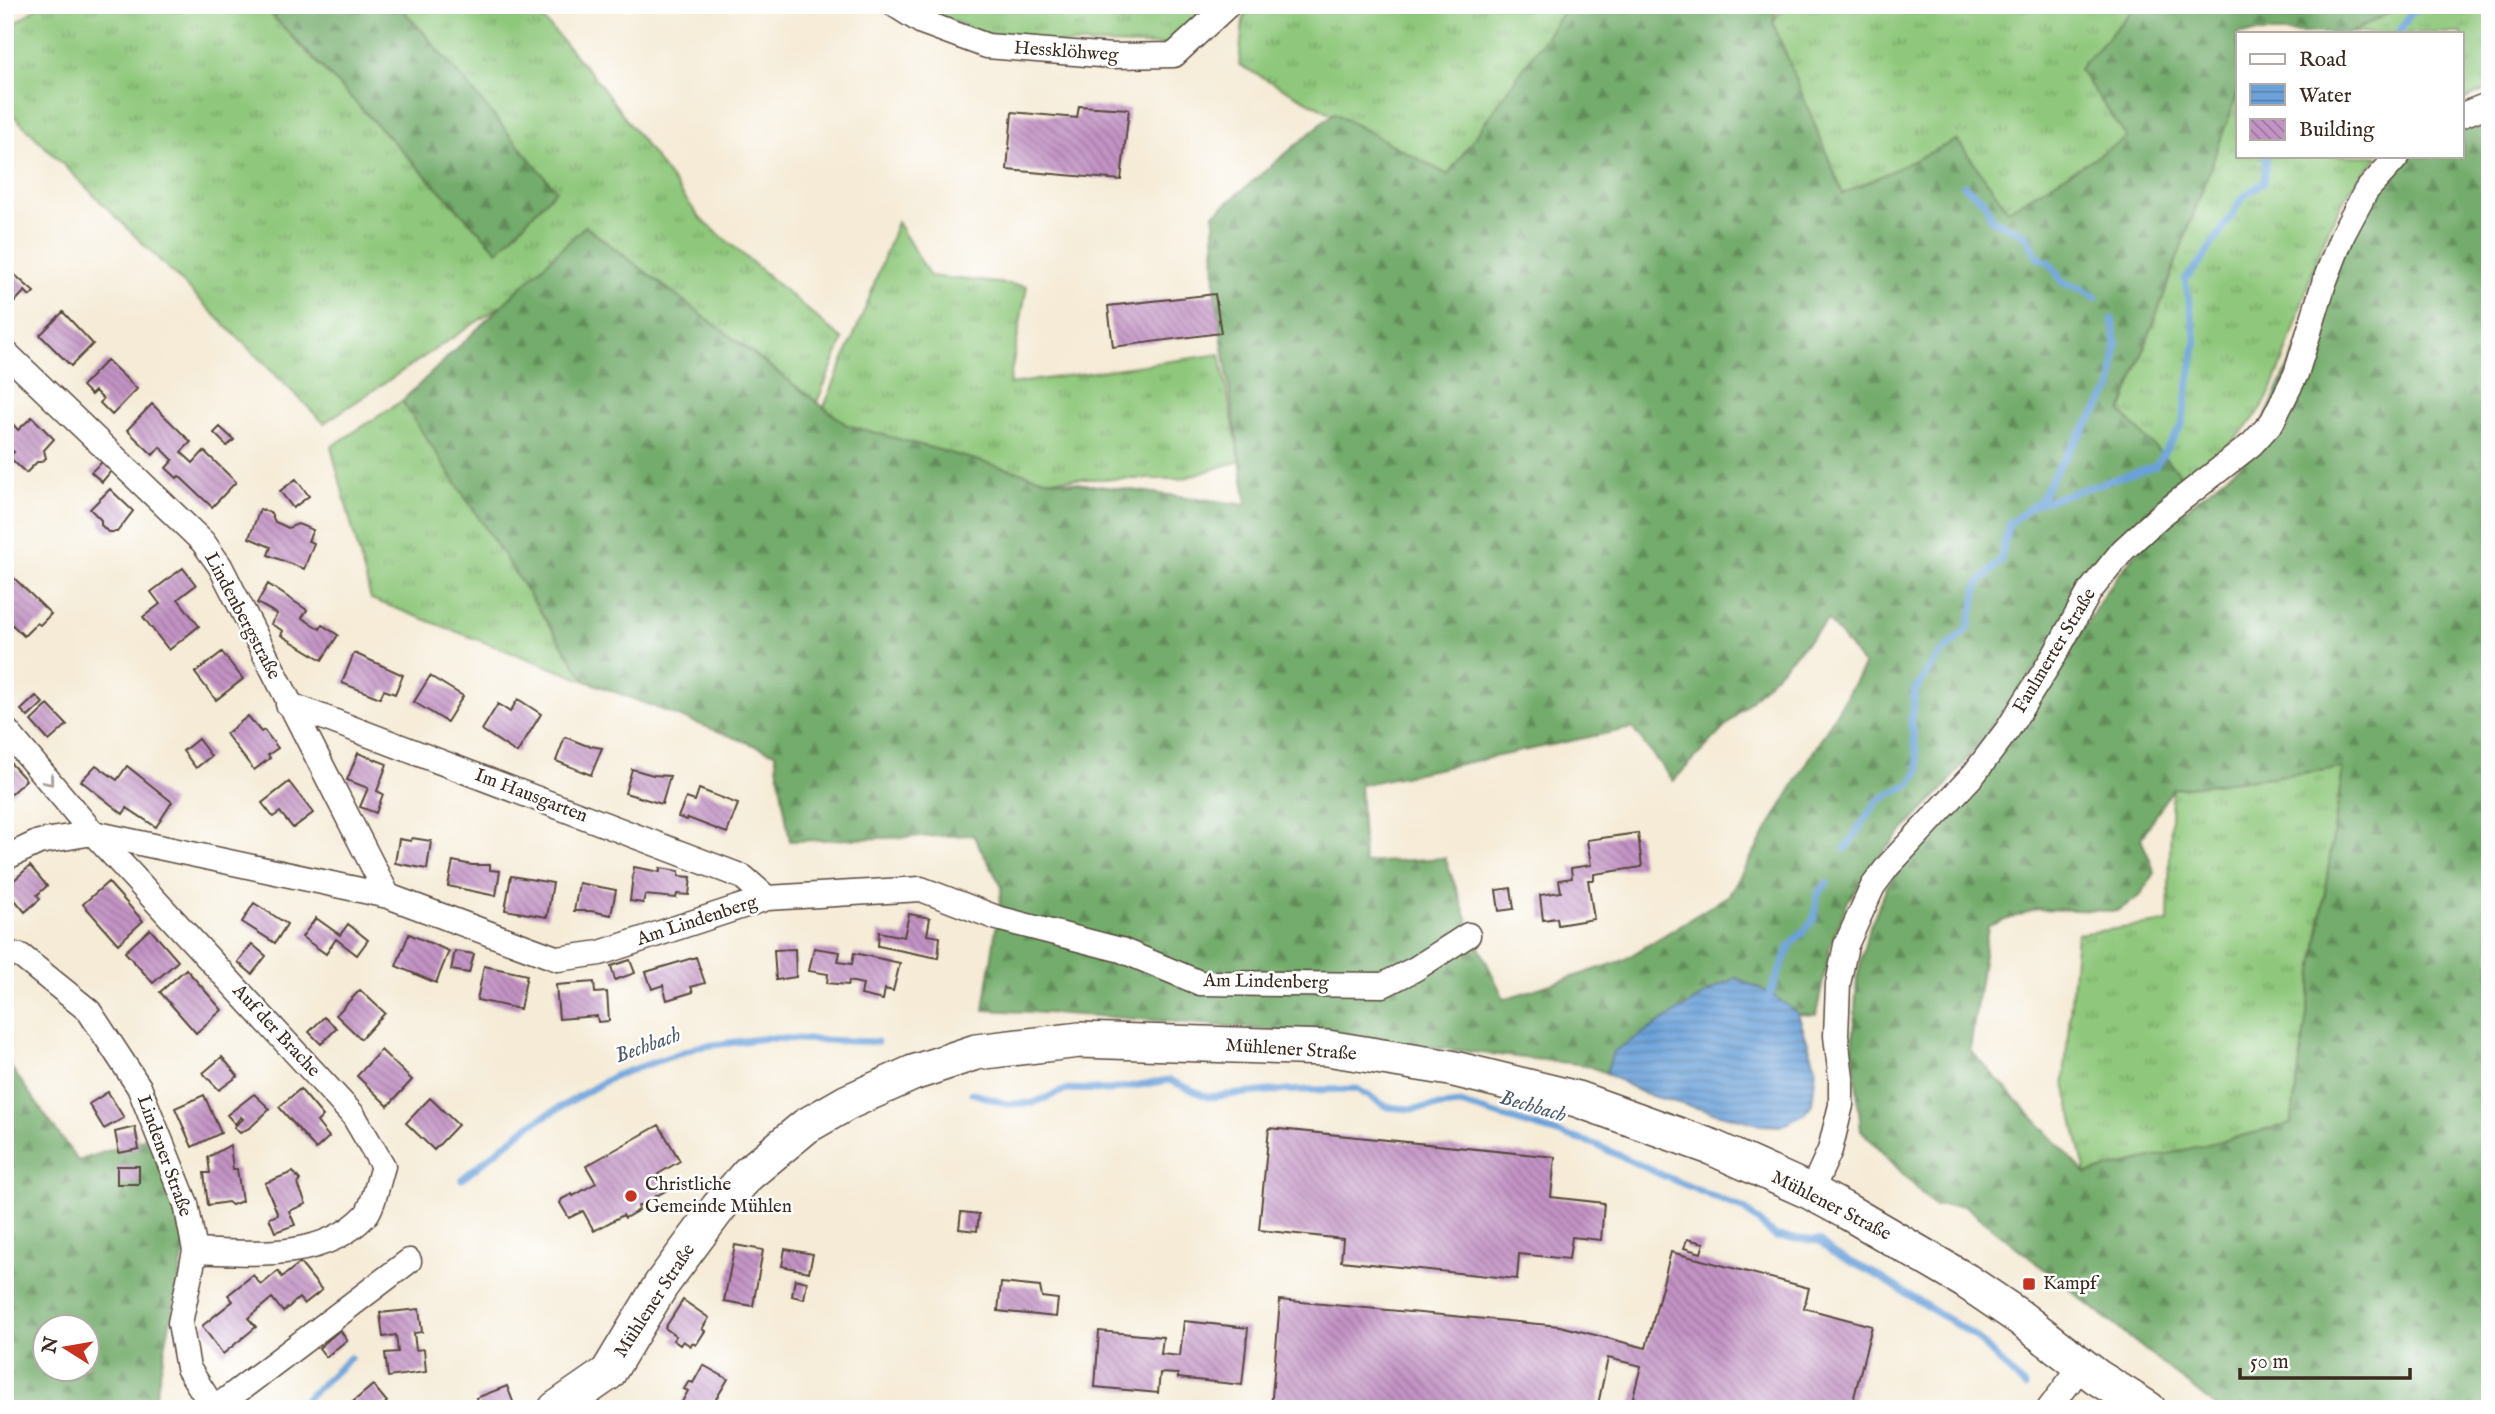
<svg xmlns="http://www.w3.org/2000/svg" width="2495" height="1414" font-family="'IM FELL English',serif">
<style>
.grass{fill:url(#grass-tufts);stroke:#65794d;stroke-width:2}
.forest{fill:url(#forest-firs);stroke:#576b45;stroke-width:2;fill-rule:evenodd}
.water{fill:url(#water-rules);stroke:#53667c;stroke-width:2}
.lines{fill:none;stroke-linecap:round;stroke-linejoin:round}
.stream{stroke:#6ba1d9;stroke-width:7}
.building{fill:url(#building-back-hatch)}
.street-casing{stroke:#57473a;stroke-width:27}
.secondary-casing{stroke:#57473a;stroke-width:38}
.street{stroke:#fff;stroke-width:24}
.secondary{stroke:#fff;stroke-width:35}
.oneway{stroke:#a79f9a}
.poi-dot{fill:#c8321e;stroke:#fff;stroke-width:2.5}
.labels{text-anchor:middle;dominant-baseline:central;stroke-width:5;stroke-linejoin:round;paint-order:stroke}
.street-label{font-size:19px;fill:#3b2a1e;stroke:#fff}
.poi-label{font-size:19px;fill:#3b2a1e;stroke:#fff;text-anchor:start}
.water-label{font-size:21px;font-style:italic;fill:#4e5a69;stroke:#fff}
</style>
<defs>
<pattern id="grass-tufts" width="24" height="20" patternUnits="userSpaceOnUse" patternTransform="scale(1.75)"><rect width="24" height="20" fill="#8fc87c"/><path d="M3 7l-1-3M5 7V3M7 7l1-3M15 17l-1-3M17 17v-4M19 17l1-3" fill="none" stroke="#76a365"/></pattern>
<pattern id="forest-firs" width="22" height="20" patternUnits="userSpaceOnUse" patternTransform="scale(1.75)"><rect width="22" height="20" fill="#73ac6c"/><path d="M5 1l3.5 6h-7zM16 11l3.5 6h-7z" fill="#608c58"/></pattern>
<pattern id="water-rules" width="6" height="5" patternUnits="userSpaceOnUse" patternTransform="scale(1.75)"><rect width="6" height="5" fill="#6ba1d9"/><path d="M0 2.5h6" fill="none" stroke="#5983af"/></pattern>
<pattern id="building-back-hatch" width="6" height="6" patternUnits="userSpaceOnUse" patternTransform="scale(1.75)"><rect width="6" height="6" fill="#c293c4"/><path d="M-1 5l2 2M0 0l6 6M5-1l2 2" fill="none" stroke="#9f789f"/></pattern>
</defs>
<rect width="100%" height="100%" fill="#fff"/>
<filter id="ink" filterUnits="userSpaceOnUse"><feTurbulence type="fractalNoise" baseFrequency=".0143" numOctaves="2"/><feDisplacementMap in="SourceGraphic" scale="14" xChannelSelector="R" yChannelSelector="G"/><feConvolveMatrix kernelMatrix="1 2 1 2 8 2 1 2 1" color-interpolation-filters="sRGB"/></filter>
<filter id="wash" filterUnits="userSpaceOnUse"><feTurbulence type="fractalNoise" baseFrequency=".00686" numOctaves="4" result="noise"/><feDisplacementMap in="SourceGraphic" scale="28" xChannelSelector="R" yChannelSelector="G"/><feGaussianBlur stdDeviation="1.57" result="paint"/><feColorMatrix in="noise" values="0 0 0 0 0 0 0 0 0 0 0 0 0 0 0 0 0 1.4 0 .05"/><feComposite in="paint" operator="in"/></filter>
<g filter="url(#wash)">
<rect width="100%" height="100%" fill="#f5ebd6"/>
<!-- grass -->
<path class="grass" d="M40,5H262L498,251L424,33L398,5H531L595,78L700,218L843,340L817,402L585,226L505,303L324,423L5,107V31Z
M912,5H1221L1184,37L1164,45L1008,43Z
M1250,5H1568L1448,175L1239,65L1243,20Z
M1790,5H2137L2079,69L2128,138L2008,211L1957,140L1843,194L1773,23L1779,13Z
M2404,5H2490V88L2462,101V33H2350Z
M2238,92V156H2380C2327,202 2311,278 2290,342C2282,364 2275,386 2263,406C2243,437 2214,457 2185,479L2121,412Z
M897,222L930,276L1027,286L1009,384L1220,354L1240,461L1181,479H1045L847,425L824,407L867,304Z
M402,401L586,681L371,599L331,447Z
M2343,768L2291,1124L2086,1174L2064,1080L2077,934L2168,922L2172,789Z"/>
<!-- forest -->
<path class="forest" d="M262,5H398L424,33L556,190L498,251Z
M1568,5H1777L1773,23L1843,194L1957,140L2008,210L2127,138L2079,69L2137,5H2404L2350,33H2238V92L2121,412L2185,479L2141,517L2016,697L1945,787L1882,853L1848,901L1830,947L1816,1015L1798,1014L1770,993L1736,978L1719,986L1614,1052L1606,1073L1586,1065C1385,1042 1185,1018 984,1010L1002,887L973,835L790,841L775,753L586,681L402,401L585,226L847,425L1045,479L1247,505L1215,294L1214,214L1334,113L1448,175ZM1828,620L1864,666L1729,895L1622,961L1504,999L1472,932L1445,858L1364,863L1360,785L1632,728L1673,781Z
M2490,112V1409H2219L1964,1205L1934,1206L1861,1130L1853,1049L1857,978L1868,931L1888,884L2047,688L2107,590L2126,565L2147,540L2245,461L2356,220L2405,156H2462V121ZM2343,768L2291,1124L2086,1174L1970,1050L1988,926L2037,909L2117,911L2139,897L2155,873L2141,838L2172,789Z
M5,1059L78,1161L149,1137L187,1237L153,1409H5ZM46,1326H88V1368H46Z"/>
<!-- water -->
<path class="water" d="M1736,978L1770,993L1798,1014L1816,1067L1812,1104L1804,1114L1780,1126L1762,1125L1644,1094L1606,1073L1613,1052L1719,986Z"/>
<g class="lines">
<!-- stream -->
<path class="stream" d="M2399,33L2411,12L2430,5
M1964,185L1986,203L1991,219L2026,235L2038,258L2049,262L2063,283L2082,289L2096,298
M2038,503L2057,469L2112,388L2116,343L2112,319
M1845,849L1877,801L1911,783L1919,771L1911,722L1915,691L1936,659L1968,628L1979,583L2000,562L2009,524L2033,505L2155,466L2182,425L2196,341L2185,279L2200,263L2245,195L2264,182L2266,156
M1767,1001L1790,946L1814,919L1818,893L1827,883
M972,1093L1007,1104L1033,1103L1068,1089L1109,1090L1169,1080L1208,1097L1268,1091L1357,1089L1387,1107L1412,1109L1460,1104L1594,1144L1662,1175L1745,1210L1776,1237L1819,1241L1833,1253L1877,1275L1976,1337L2025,1387
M462,1179L528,1126L614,1076L698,1047L767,1038L877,1042
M295,1409L350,1358"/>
</g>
<g id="blocks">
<!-- building -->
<path class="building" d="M1079,106L1129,109L1121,180L1007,170L1012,112L1077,118Z
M5,266L34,292L30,296L25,291L7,310Z
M1215,294L1221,333L1113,347L1108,306Z
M63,312L93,344L71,366L40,335Z
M107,360L137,389L112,415L100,403L103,399L95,391L91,395L82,386Z
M152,404L191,442L181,452L193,463L204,451L236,482L212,507L179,476L177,478L166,468L173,460L160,447L153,455L127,430Z
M5,415L18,430L32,417L54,439L44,450L46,458L41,462H37L26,473L9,457L14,452L5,444Z
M220,427L234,440L227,446L214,433Z
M102,462L112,470L102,482L91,472Z
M296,479L309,496L293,508L280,491Z
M110,489L133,511L117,532H108L101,525V520L90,509Z
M260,509L271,513L275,522L280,524L288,528L298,524L313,530L308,541L314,543L304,569L268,555L271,547L249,538Z
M183,568L196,585L178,599L199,626L169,650L143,617L160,604L151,592Z
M12,576L51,614L40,625L37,623L24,636L5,618V583Z
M268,584L307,610L302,618L320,629L322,625L338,635L322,660L281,635L283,631L271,624L277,614L257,603Z
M222,652L243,679L216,700L195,673Z
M354,653L403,675L395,694L384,690L380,698L342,683Z
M430,676L463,696L447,722L414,702Z
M36,696L43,703L28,717L21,710Z
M518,699L541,714L517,753L482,730L498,704L510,712Z
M48,705L67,725L49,741L31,721Z
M248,716L261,732L264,730L278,748L268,755L270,758L254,770L226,734Z
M565,737L585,745L602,748L591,775L556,761Z
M198,739L211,756L196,768L183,751Z
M358,753L387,764L377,791L383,794L376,813L360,807L368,788L347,780Z
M5,757L26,780L5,799Z
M96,765L117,780L127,766L172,802L156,827L127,808L123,814L81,781Z
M632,769L653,775L670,776L662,804L625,793Z
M289,782L313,813L293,828L280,812L273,817L262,803Z
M699,789L738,804L727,833L688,818L687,820L678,817L686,798L695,801Z
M1638,833L1642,867L1594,874V880H1588L1594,919L1558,925L1557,918L1543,920L1540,895L1561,892L1559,880L1572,878L1571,868L1591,865L1587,840Z
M412,838L431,841L427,869L395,863L399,839L411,841Z
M453,861L472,865H490V870L500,871L496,896L448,886Z
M30,866L47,886L37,895L40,899L25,912L5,888Z
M634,867L660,872V868L679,871V876L691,877L689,895L677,894L676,898L645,895L643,903L630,901Z
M511,876L553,883L547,917L505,910Z
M108,882L143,921L118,944L83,904Z
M579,883L616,890L611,915L591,911H574Z
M1511,888L1514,909L1499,911L1496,890Z
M254,903L287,924L275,943L242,922Z
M909,914L930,918L927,935L940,937L938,958L878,946L879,932L904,937Z
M316,918L340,935L348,924L368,940L357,955L336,939L326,954L302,937Z
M150,929L178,961L153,983L125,952Z
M409,934L449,951L436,983L396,966Z
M252,944L266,956L252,974L238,962Z
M814,948L840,952L838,962L852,964L854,953L900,963L893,991L885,989L883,1000L861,995L863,984L849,981L848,985L827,983L828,974L809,971Z
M795,949L796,977L776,980L774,950Z
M455,951L474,954L469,973L451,970Z
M696,957L705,983L691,987L693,992L667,1000L663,985L652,989L646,972Z
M630,960L635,973L615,980L611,966Z
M484,966L527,975L520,1009L477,1000Z
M186,969L222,1010L196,1033L160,992Z
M594,982L595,993L607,992L609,1021L598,1022L597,1016L559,1019L556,985Z
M360,990L385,1013L361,1039L336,1015Z
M324,1017L337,1028L321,1044L309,1032Z
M381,1050L412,1080L388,1106L357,1076Z
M222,1057L238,1076L219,1090L203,1073Z
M300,1089L323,1116L317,1122L329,1137L316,1149L279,1107Z
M108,1092L124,1118L104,1129L89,1104Z
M254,1094L270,1109L251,1127L240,1133L234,1127L243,1119L241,1117L235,1124L227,1115Z
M204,1095L221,1133L192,1147L175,1108Z
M430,1098L458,1125L434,1150L406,1123Z
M659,1125L680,1161L658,1174L667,1190L638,1206L639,1210L625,1218L623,1215L594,1231L583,1211L569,1218L560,1203L562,1199L572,1194L573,1196L596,1183L586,1166Z
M135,1127L139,1149L119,1153L115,1132Z
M1269,1128L1555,1157L1551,1197L1604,1203L1601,1240L1572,1237L1569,1259L1519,1254L1517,1279L1341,1261L1343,1239L1259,1230Z
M230,1145L233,1169H237L242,1201L232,1205L228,1202L208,1205L204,1173H210L208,1157Z
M117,1166H139V1184H117Z
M293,1172L300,1180L298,1184L306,1204L289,1211L295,1225L275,1232L269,1218L278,1215L265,1183Z
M961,1212L979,1214L977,1231L959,1229Z
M1687,1239L1704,1243L1701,1253L1684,1248Z
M735,1245L763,1250L753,1306L724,1301Z
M785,1249L813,1254L809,1272L782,1266Z
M1671,1252L1809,1288L1804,1308L1872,1326L1851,1409H1630L1641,1366L1608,1358L1597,1409H1271L1280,1300L1560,1326L1646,1348Z
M300,1263L322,1290L304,1304L299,1298L283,1312L272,1298L248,1318L256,1327L223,1354L202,1326L233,1301L228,1295L253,1275L261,1285L278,1271L282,1277Z
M795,1279L807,1282L804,1299L792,1296Z
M1001,1283L1040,1287L1042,1297L1058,1299L1056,1317L998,1311Z
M683,1300L709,1318L702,1329L705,1331L696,1345L692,1343L691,1346L683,1341L680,1345L673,1340L676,1336L665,1328Z
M419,1309L422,1332L414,1333L416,1350L424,1349L426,1372L388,1377L385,1353L398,1352L396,1335L383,1337L380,1313Z
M1184,1321L1248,1328L1242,1385L1178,1378V1374L1160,1373L1158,1393L1095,1387L1099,1331L1163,1337L1161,1354L1180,1356Z
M340,1330L347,1340L326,1357L319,1348Z
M703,1365L728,1379L710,1409H678L688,1391L684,1389L689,1381L693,1383Z
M373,1385L387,1402L379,1409H350L348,1406Z
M507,1386L515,1407L510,1409H481L476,1398Z"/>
</g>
</g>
<g filter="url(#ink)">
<use href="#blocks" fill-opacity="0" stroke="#57473a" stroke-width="2"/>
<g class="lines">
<!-- street casing -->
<g class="street-casing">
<path id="street" d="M895,5L922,22L987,46L1112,56L1174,55L1228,5
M2462,115L2490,104
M5,352L203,542L220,566L388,896
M288,704L743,877L767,898
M5,729L93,833L353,1115L383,1166C379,1178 373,1208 365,1216C322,1261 252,1253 195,1251
M5,858L39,842L93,833L388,896L558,959L600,953L767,898L921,889L997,918L1121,950L1200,983L1383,985L1415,969L1468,935
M5,953L21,956L89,1011L139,1087L186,1204L195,1251L180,1323L188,1368L214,1409L409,1261
M1811,1192L1830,1150L1841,1105V1078L1836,1036L1838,984L1846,945L1873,886L1888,866L1974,774L2008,729L2054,656L2090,591L2123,550L2160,516L2252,444L2272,422L2296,374L2324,283L2343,234L2366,191L2398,156
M2049,1409L2082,1365"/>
</g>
<!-- secondary casing -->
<g class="secondary-casing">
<path id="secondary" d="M556,1409L608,1373L661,1285L719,1207L748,1174L806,1126L848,1102L913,1073L976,1052L1080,1040L1327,1048L1450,1068L1577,1099L1711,1147L1811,1192L1848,1212L1966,1281L2019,1317L2097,1377L2148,1409"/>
</g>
<!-- street -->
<use href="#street" class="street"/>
<!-- secondary -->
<use href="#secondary" class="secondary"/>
</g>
<!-- one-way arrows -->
<defs><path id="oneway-chevron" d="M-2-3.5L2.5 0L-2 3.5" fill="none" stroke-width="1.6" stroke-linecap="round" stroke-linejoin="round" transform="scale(1.75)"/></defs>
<use class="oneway" href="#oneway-chevron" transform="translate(49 781) rotate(50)"/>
</g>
<!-- markers -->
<g class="poi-dot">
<circle cx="631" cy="1196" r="7"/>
<rect x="2022" y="1277" width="14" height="14" rx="3.5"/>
</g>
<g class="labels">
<!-- street labels -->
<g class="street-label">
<text transform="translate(1066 52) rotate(4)">Hessklöhweg</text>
<text transform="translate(242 616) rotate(62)">Lindenbergstraße</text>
<text transform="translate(2055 651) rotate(-59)">Faulmerter Straße</text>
<text transform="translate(531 796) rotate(21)">Im Hausgarten</text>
<text transform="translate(697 921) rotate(-18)">Am Lindenberg</text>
<text transform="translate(1266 982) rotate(1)">Am Lindenberg</text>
<text transform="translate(276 1031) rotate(47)">Auf der Brache</text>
<text transform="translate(1291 1050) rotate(4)">Mühlener Straße</text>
<text transform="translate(164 1156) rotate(70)">Lindener Straße</text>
<text transform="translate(1831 1206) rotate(27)">Mühlener Straße</text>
<text transform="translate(655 1301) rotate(-57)">Mühlener Straße</text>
</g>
<!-- poi labels -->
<g class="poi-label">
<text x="645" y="1185">Christliche<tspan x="645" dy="22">Gemeinde Mühlen</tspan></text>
<text x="2043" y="1284">Kampf</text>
</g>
<!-- water labels -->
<g class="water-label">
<text transform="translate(648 1046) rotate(-20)">Bechbach</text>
<text transform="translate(1533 1107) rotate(16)">Bechbach</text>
</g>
</g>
<!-- margin -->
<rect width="2495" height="1414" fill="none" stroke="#fff" stroke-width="28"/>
<!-- legend -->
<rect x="2236" y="32" width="228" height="126" fill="#ffffff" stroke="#b1aaa5" stroke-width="2"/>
<rect x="2250" y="54" width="35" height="10" fill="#ffffff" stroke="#b1aaa5" stroke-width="2"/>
<text x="2299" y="66" font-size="21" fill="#3b2a1e">Road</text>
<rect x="2250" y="84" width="35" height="21" fill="url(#water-rules)" stroke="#b1aaa5" stroke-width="2"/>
<text x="2299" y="102" font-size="21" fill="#3b2a1e">Water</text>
<rect x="2250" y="119" width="35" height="21" fill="url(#building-back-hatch)" stroke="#b1aaa5" stroke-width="2"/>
<text x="2299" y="136" font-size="21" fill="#3b2a1e">Building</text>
<!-- north arrow -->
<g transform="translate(66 1348) rotate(281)"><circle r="33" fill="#ffffff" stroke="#b1aaa5" stroke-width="2"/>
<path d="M0-5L12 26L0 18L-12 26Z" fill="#c8321e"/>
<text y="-10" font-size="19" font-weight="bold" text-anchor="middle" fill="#3b2a1e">N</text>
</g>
<!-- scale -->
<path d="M2240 1368v10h170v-10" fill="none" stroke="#3b2a1e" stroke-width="3.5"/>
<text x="2250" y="1368" font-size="21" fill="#3b2a1e" stroke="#ffffff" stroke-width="5" paint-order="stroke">50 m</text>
</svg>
